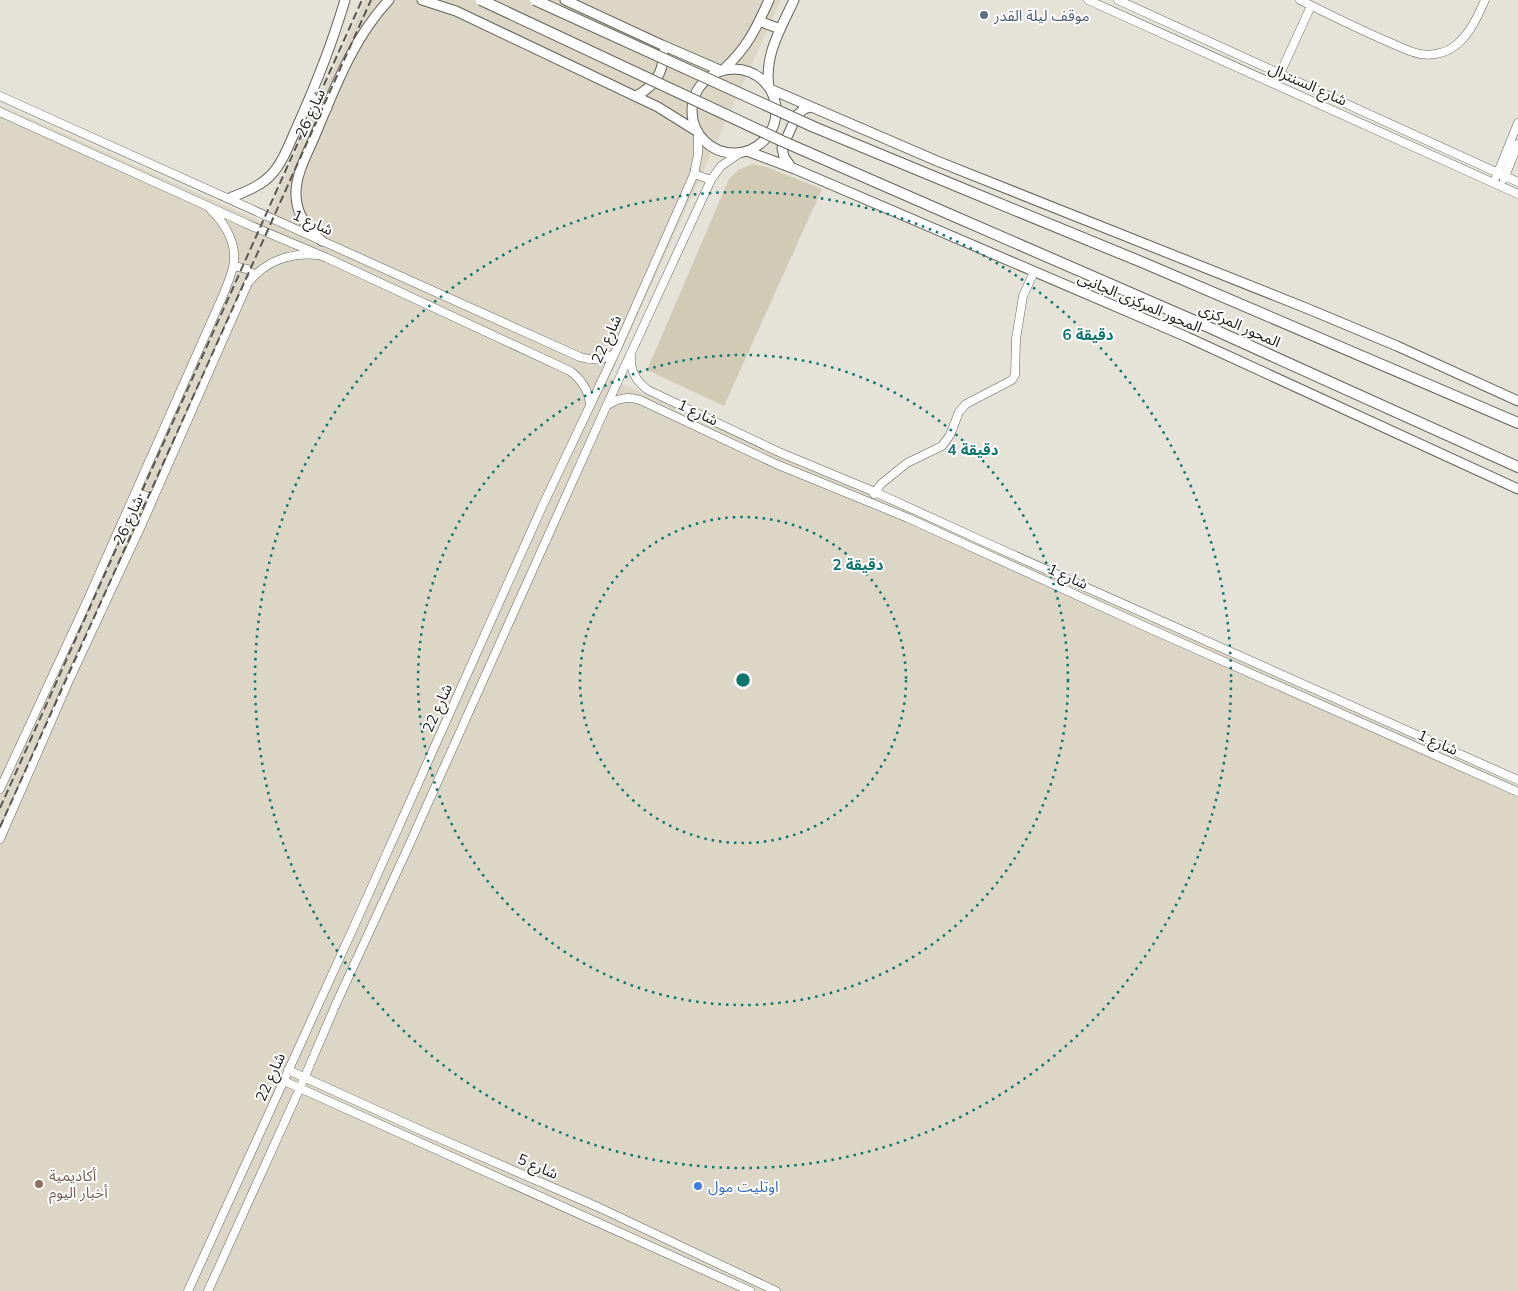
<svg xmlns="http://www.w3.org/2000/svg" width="1518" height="1291" font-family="Mulish,'Noto Sans Arabic',sans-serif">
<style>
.built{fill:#dbd6c5}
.green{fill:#d1cbb6}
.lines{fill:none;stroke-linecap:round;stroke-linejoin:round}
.minor-casing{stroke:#646259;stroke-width:9}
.major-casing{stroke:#646259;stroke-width:11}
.highway-casing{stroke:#646259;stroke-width:12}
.minor{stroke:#fff;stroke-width:8}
.major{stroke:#fff;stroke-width:9}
.highway{stroke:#fff;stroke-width:10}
.rail{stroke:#595752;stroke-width:2;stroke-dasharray:8 4;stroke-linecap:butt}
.highway-bridge-casing{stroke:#646259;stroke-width:12;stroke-linecap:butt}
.highway-bridge{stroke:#fff;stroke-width:10}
.ring{fill:none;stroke:#0f766e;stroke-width:2.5;stroke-dasharray:2.5 5}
.service-dot{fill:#5c6f8a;stroke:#fff;stroke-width:2}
.education-dot{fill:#8d6e63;stroke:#fff;stroke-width:2}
.shop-dot{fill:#3f7fe0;stroke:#fff;stroke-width:2}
.labels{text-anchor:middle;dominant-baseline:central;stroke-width:4;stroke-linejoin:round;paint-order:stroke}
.service-label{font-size:15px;fill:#4e5e75;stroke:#fff;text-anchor:start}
.street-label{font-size:15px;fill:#1d1b18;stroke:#fff}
.education-label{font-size:15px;fill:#785e54;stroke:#fff;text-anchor:start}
.shop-label{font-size:15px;fill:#366cbe;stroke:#fff;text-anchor:start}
.centre{fill:#0f766e;stroke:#fff;stroke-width:2.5}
.ring-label{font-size:15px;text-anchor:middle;font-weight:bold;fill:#0f766e;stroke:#fff;stroke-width:4;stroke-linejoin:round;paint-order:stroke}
</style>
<rect width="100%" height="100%" fill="#e5e2d8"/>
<!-- built -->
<path class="built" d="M365,0H781L609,378L1518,786V1291H0V105L264,223Z"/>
<!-- green -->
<path class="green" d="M753,164L769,168L822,189L724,406L647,370L729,179L738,170Z"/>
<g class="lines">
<!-- minor casing -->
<g class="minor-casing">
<path id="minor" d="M1088,0L1518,194
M1118,0L1518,182
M1300,0C1330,15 1360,30 1391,43C1400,47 1410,52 1420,54C1432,56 1447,53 1456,45C1470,34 1478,16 1485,0
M1278,78L1311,6
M0,96L580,357C593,361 603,361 615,353
M0,112L247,224L327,258L570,371C581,379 588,390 590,403
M694,174L711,180
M1496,177L1518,123
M1504,179L1518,144
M234,266L247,269L254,275
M631,357C630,371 637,382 648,390L781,453L875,492L989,544L1518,780
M608,405C618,398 628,396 640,400L776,464L908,518L1144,626L1518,792
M136,492L153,499
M874,494L881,484L907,463L942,446L950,435L959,412L966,404L1012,380L1015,375L1016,339L1023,296L1034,272
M0,789L84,608L224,293C227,285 231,276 233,267C238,246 226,224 211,210
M0,839L71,676L142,524L248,283C265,261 291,252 318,255
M288,1070L427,1133L598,1207L776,1291
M284,1081L750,1291
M188,1291L356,922L542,507L615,353L694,174L698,154V132
M208,1291L300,1088L336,1004L406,852L606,407L711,180L721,166L740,153"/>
</g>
<!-- major casing -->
<g class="major-casing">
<path id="major" d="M422,0L456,11L658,107L698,132
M565,0L662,45L722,71
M759,21L780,29
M692 111a42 42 0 1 1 84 0a42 42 0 1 1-84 0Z
M723,70C747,48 756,29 769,0
M769,87C764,55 781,28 794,0
M770,89L937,161L1306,308L1397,346L1518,401
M311,96L316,108L322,110L327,108
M636,96C653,87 664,73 663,53
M747,151L795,169L1187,337L1518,489
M791,167L784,157L782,148L797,115L804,109L811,107
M230,198C244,192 259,187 270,176C282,164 289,145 296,129C315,87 332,44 345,0
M322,241C308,230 297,215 296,196C295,176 306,156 314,138C334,90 353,38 389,0"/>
</g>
<!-- highway casing -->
<g class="highway-casing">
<path id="highway" d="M959,187L1144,263L1518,423
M949,214L1195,321L1518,467"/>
</g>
<!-- minor -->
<use href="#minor" class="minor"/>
<!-- major -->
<use href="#major" class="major"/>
<!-- highway -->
<use href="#highway" class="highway"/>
<!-- rail -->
<path class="rail" d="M0,808L362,0
M0,827L371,0"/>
<!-- highway-bridge casing -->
<g class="highway-bridge-casing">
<path id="highway-bridge" d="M481,0L782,141L949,214
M535,0L814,127L959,187"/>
</g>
<!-- highway-bridge -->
<use href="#highway-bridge" class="highway-bridge"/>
</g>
<!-- distance rings -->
<g class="ring">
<circle cx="743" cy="680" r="163"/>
<circle cx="743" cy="680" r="325"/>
<circle cx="743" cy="680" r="488"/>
</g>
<!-- markers -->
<circle class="service-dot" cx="984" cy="15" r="5"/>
<circle class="education-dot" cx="39" cy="1184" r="5"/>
<circle class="shop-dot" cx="698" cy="1186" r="5"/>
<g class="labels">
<!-- service labels -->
<g class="service-label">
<text x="994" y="15">موقف ليلة القدر</text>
</g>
<!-- street labels -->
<g class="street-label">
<text transform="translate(1308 84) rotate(24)">شارع السنترال</text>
<text transform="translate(310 113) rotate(-66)">شارع 26</text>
<text transform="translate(313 222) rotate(24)">شارع 1</text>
<text transform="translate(1140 302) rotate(23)">المحور المركزى الجانبى</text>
<text transform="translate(1240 325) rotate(24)">المحور المركزى</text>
<text transform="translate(606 339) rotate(-65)">شارع 22</text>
<text transform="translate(698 412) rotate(25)">شارع 1</text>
<text transform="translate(128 520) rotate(-66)">شارع 26</text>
<text transform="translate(1068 576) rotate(24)">شارع 1</text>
<text transform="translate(437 708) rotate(-66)">شارع 22</text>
<text transform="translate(1438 742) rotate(24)">شارع 1</text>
<text transform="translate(270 1077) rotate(-66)">شارع 22</text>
<text transform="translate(538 1166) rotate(23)">شارع 5</text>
</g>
<!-- education labels -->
<g class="education-label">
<text x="49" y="1175">أكاديمية<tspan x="49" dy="17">أخبار اليوم</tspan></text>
</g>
<!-- shop labels -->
<g class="shop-label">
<text x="708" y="1186">اوتليت مول</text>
</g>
</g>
<circle cx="743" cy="680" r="8" class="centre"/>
<g class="ring-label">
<text x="1088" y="340">6 دقيقة</text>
<text x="973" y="455">4 دقيقة</text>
<text x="858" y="570">2 دقيقة</text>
</g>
</svg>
